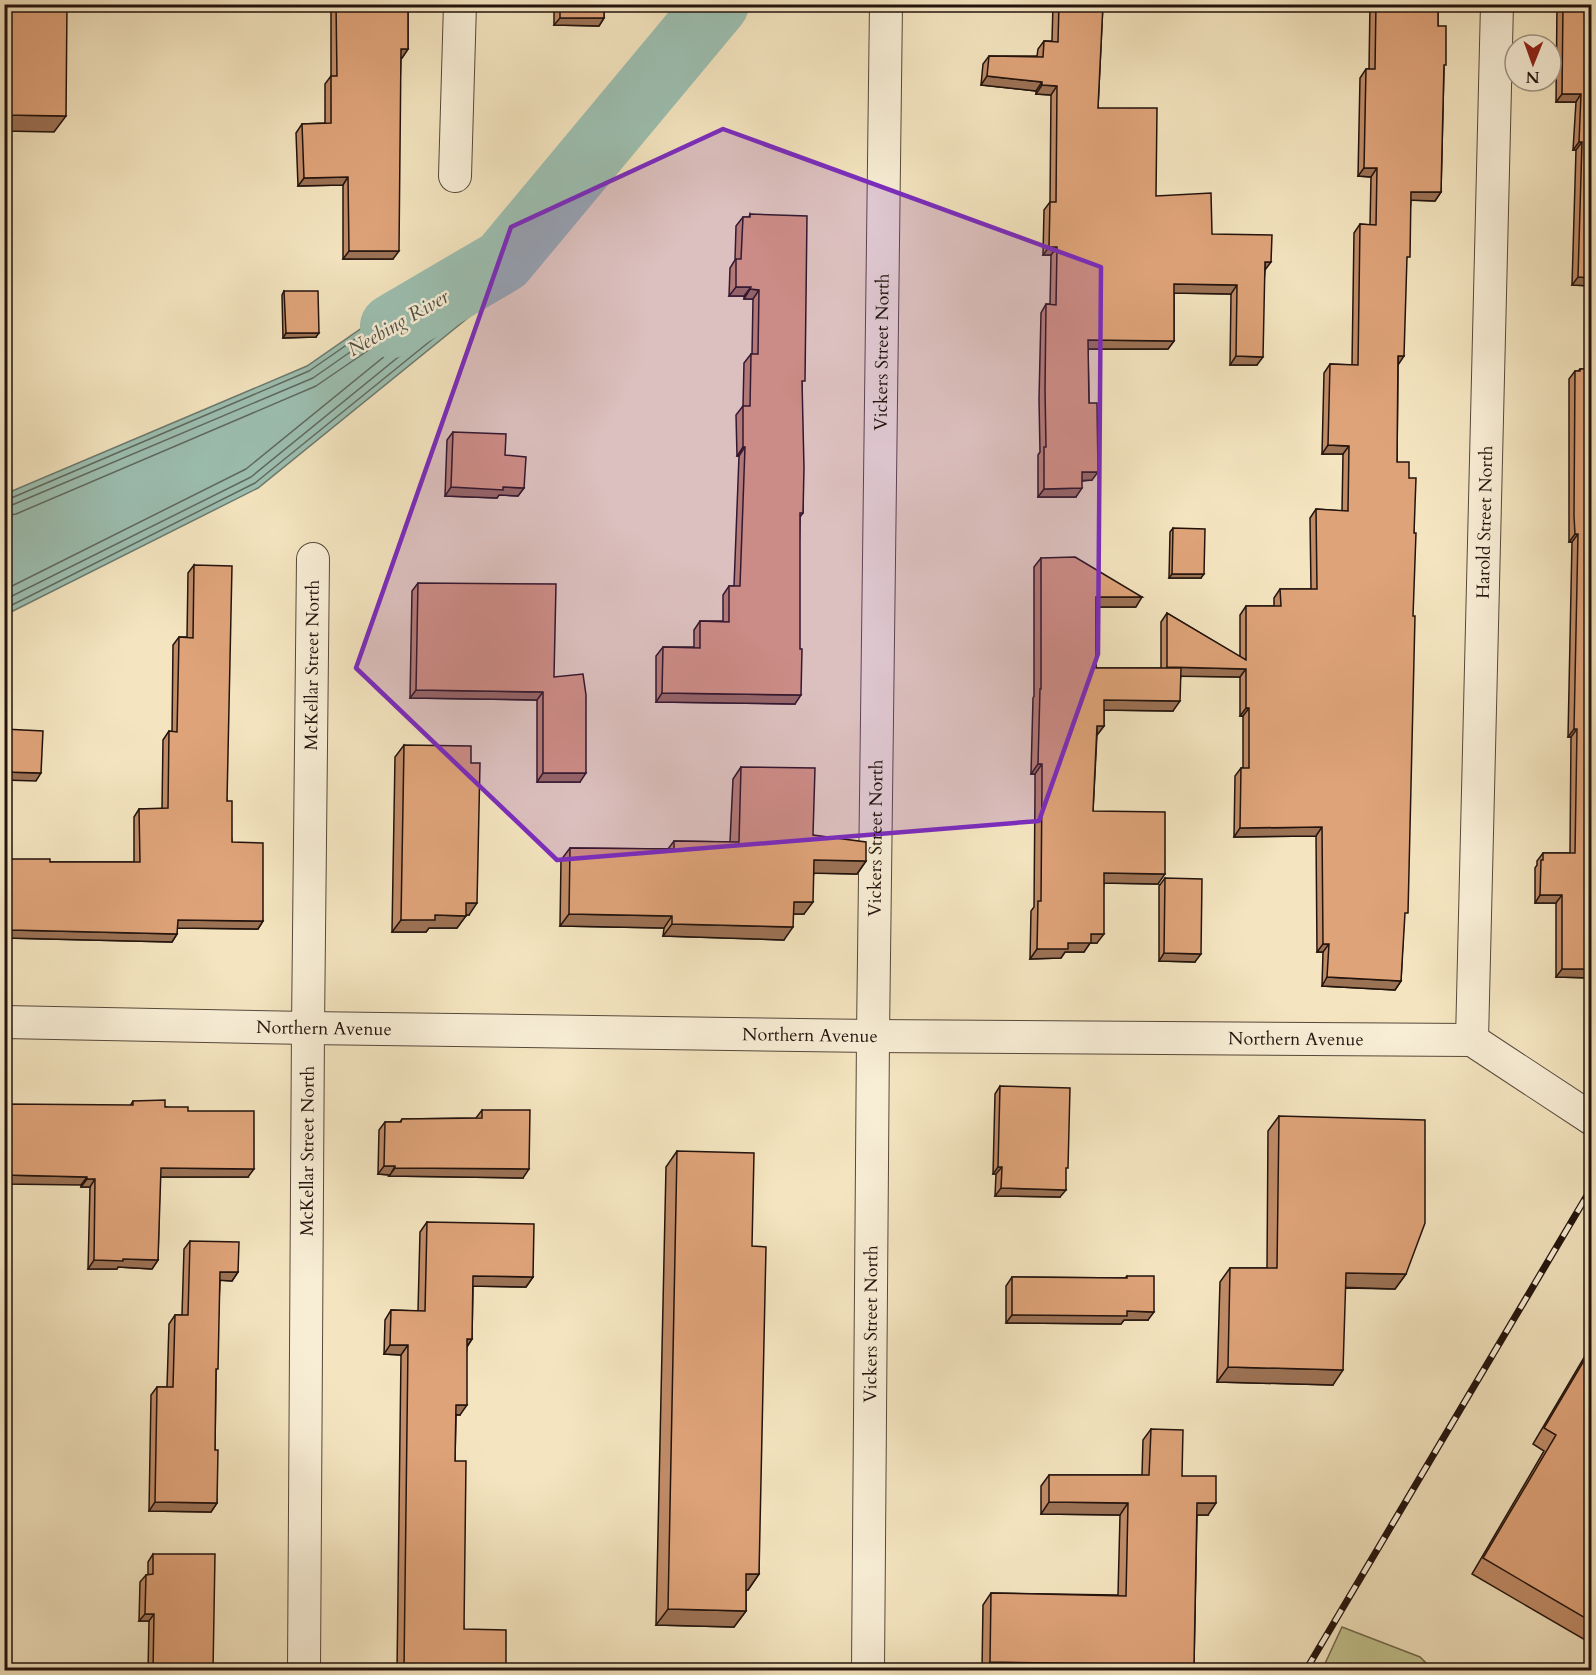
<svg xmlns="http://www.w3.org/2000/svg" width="1596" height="1675" font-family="Cardo,serif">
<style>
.green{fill:#c2c28e;stroke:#726a4e;stroke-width:1.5}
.water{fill:#9cbfb1;stroke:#6b7a6f;stroke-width:1.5}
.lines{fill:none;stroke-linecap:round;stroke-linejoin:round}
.shore{stroke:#5f695f;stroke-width:1.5}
.river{stroke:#9cbfb1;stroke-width:64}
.minor-casing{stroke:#56483a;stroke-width:34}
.minor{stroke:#f8eed6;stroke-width:32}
.rail-casing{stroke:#22130d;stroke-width:7}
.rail{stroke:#f8eed6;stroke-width:4.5;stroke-dasharray:14;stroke-linecap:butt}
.wall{fill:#c08c68;stroke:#22130d;stroke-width:1.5}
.shaded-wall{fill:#9c7255;stroke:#22130d;stroke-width:1.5}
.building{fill:#dfa379;stroke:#22130d;stroke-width:1.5}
.marked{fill:#7b2cbf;fill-opacity:0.2;stroke:#7b2cbf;stroke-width:4.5;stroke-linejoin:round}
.labels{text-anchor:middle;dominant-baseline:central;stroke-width:5;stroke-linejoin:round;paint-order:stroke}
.street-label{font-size:18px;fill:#22130d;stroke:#f8eed6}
.water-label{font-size:20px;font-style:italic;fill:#4d4f46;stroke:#f8eed6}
</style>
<rect width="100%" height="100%" fill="#f4e5c0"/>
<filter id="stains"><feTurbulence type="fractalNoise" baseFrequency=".00333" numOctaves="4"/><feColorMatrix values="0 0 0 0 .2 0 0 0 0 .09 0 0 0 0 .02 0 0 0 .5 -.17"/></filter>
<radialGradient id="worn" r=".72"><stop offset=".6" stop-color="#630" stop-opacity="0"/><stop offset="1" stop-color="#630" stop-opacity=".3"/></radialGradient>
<!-- green -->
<path class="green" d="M1342,1627L1420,1657L1433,1670H1322Z"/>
<!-- water -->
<path class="water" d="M458,261L480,308L258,488L5,615V494L307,366Z"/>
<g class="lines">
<!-- shore -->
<path class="shore" d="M4,499H9L309,371L452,272L457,273L471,305V308L255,483L4,609
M4,507L12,505L313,378L449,283L454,284L462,303L461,306L251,477L4,600
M4,516L16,514L316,386L446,297L450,298V303L246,469L4,590"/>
<!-- river -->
<path class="river" d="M392,326L503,261L717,4"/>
<!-- minor casing -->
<g class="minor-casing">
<g id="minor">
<path d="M455,176L460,4"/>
<path id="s1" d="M4,1022L308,1028L873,1036L1472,1040L1592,1119"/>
<path id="s2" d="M1472,1040L1497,4"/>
<path id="s3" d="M304,1670L308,1028L313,559"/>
<path id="s4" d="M868,1670L873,1036L886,4"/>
</g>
</g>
<!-- minor -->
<use href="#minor" class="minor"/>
<!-- rail casing -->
<g class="rail-casing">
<path id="rail" d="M1306,1670L1592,1187"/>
</g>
<!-- rail -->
<use href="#rail" class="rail"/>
</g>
<!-- wall -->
<path class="wall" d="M331,4H408V49L402,58H401L393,259H343V185L298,186L296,133L302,124L325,123V84L331,76Z
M554,4H604V18L599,26L554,25Z
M1053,4H1103L1098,108L1156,196L1265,270L1257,365H1230L1231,294L1174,293V341L1168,349H1088L1089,403L1092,480L1082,481L1076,497H1038V455L1040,452L1039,399L1041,313L1046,304H1050L1051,255H1043L1044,210L1050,202L1051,95L1036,94V91L981,85L983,64L989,56H1037L1038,49L1044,41H1052Z
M1370,4H1438V26L1444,68L1441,192L1435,201L1411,200L1398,365L1397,462L1409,478L1414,533L1404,918L1401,981L1395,990L1322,986L1323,952H1317L1316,836L1234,837L1235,776L1241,768H1243V716H1240V677L1181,676L1173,711L1104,710V726L1097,735L1093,811L1158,884L1104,883L1097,943H1090L1084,952H1065L1061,958L1030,959L1031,911L1034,907L1035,791V774H1031L1033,698L1034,696V567L1041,558L1136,607H1096V668H1161V622L1167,613L1240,657V615L1246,606H1274V598L1280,589H1311L1310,518L1316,509L1342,511L1343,454H1322L1324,373L1330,364L1352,365L1354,233L1360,224L1370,225L1371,177L1358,176L1360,78L1366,69H1369Z
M1557,4H1592V286L1572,285L1576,150H1573L1576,102H1556Z
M750,214L802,384L803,513L800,517L795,704L656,702V656L663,647H694V630L700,621H723V595L729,586H734L739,456H737L736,415L743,406L744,363L751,354H752L753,299H744V296H729L730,268L735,260L736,226L743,217H749Z
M284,291L316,337L283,338L282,295Z
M1592,295V978L1556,977V903H1535V868L1537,865V861L1543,853H1570L1571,737H1568L1572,542H1569V379L1575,371H1578L1580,369H1590Z
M453,432L505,455L524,488L518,496L499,495L497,498L445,496L447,440Z
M1173,528L1201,578H1169L1170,532Z
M194,565L227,801L232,842L263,921L258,929L177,928V934L172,942L6,938V936H4V859L50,862H134V817L139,809H162L163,740L169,731L172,732L173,645L179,637H187L188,573Z
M418,583L554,677L580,782H537V700L410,698L412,591Z
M404,745L469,915H466L457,928H429L426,932H392L395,757Z
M741,767L813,835L866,861L857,874L814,873L804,914H793L784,940L663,936L664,928L560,926L561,860L570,848L668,849L674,841L730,842L733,779Z
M1165,878L1195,962L1159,961V886Z
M1000,1086L1060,1197L995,1196L996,1174H993L995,1094Z
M133,1101L188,1111L248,1177H160L158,1260L152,1269L118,1267L117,1269H88L90,1187H81V1185Z
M482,1110L523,1178L389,1176L390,1175L378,1174L379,1130L385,1122H400L402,1119L476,1118Z
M1279,1116L1406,1274L1395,1289L1345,1288L1333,1385L1217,1382L1220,1282L1230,1268H1267L1268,1131Z
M677,1151L752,1246L759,1574L748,1590H746V1611L734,1627L656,1625L666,1167Z
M427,1222L533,1277L526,1287L473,1286L472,1339L467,1347L460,1415H456L455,1461L464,1629L506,1671H397L401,1355L384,1354L385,1320L391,1310L418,1311L420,1232Z
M190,1241L238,1272L232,1281L220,1280L216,1372L215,1450L217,1503L211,1512L149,1511L151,1395L157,1387H167L169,1324L175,1315H182L184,1249Z
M1127,1276L1148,1320H1124L1121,1324L1006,1323V1286L1012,1277L1125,1278Z
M1592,1344V1644L1472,1574L1544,1451L1533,1444Z
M1151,1429L1208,1515H1197L1194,1665L1190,1671H982L983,1605L991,1593L1118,1595L1120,1515L1041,1514V1486L1049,1475H1142L1143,1440Z
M153,1554L213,1671H148L149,1621H139L140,1582L146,1575H148V1562Z"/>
<!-- shaded-wall -->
<path class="shaded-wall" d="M560,18H604L599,26L554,25Z
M401,49H408L402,58L395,57Z
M987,76L1042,82L1036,91L981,85Z
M1042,85L1057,86L1051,95L1036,94Z
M1562,94H1581L1576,102H1556Z
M4,115L66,116L54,132L4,131Z
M1579,142H1582L1576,150H1573Z
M1364,168H1377L1371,177L1358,176Z
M348,177L343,185L298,186L304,178Z
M1411,192H1441L1435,201L1405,200Z
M1049,247H1057L1051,255H1043Z
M349,251H399L393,259H343Z
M1265,262H1271L1265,270Z
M1578,277L1592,278V286L1572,285Z
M1174,284L1237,285L1231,294L1168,293Z
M736,287H751L744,296H729Z
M750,289L759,290L753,299H744Z
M286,333H319L316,337L283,338Z
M1088,340L1174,341L1168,349H1082Z
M1236,356L1263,357L1257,365H1230Z
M1398,356H1404L1398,365Z
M1328,445L1349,446L1343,454H1322Z
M743,447H745L739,456H737Z
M1082,472H1098L1092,480L1076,481Z
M451,487H503L524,488L518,496L499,495L497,498L445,496Z
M1082,488L1076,497H1038L1044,489Z
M1575,534H1578L1572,542H1569Z
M1172,574H1204L1201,578H1169Z
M1096,597H1142L1136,607H1090Z
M1167,667L1246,669L1240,677L1161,676Z
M416,690L543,692L537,700L410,698Z
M662,693L801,695L795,704L656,702Z
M1104,700L1180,701L1173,711L1097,710Z
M1246,708H1249L1243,716H1240Z
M1097,726H1104L1097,735Z
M1574,729H1577L1571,737H1568Z
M1038,764H1042L1035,774H1031Z
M4,772L41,773L36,781L4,780Z
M543,773H586L580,782H537Z
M1322,827L1316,836L1234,837L1240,828Z
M814,860L866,861L857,874L805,873Z
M1104,873L1165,874L1158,884L1097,883Z
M1540,895H1562L1556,903H1535Z
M794,902H813L804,914H785Z
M466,903H477L469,915H458Z
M569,914L672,916L664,928L560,926Z
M435,915L466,916L457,928H429L426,932H392L401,920Z
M178,920L263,921L258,929L172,928Z
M672,924L793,927L784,940L663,936Z
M4,928H11L6,936H4Z
M11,930L177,934L172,942L6,938Z
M1091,934H1104L1097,943H1090L1084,952H1065L1061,958L1030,959L1037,949L1068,943Z
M1323,944H1329L1323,952H1317Z
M1164,953L1201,954L1195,962L1159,961Z
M1562,969H1592V978L1556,977Z
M1327,977L1401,981L1395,990L1322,986Z
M384,1166H395L390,1175L378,1174Z
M998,1167H1002L996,1174H993Z
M161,1168L254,1169L248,1177H155Z
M395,1168L529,1169L523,1178L389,1176Z
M4,1175L87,1177L81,1185L4,1184Z
M87,1179H95L90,1187H81Z
M1001,1188L1066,1190L1060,1197L995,1196Z
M123,1259L158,1260L152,1269L118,1267L117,1269H88L94,1260Z
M220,1272H238L232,1281L214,1280Z
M1346,1273L1406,1274L1395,1289L1335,1287Z
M473,1276L533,1277L526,1287L466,1286Z
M1127,1311L1154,1312L1148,1320H1124L1121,1324L1006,1323L1012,1315Z
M467,1339H472L465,1349Z
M390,1345H408L401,1355L384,1354Z
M1228,1367L1343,1370L1333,1385L1217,1382Z
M456,1405H467L460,1415L449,1414Z
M155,1502L217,1503L211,1512L149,1511Z
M1049,1502L1128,1503L1120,1515L1041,1514Z
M1197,1503H1216L1208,1515H1189Z
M746,1574H759L748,1590H735Z
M668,1609L746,1611L734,1627L656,1625Z
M145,1614H154L149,1621H139Z
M990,1662L1194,1665L1190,1671H984Z"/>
<!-- building -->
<path class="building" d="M4,4H67L66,116L4,115Z
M336,4H408V49H401L399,251H349L348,177L304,178L302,124L331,123V76H337Z
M560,4H604V18H560Z
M1059,4H1103L1098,108H1157L1156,196L1211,193L1212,234L1272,235L1271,262H1265L1263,357L1236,356L1237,285L1174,284V341L1088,340L1089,403H1097L1098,472H1082V488L1044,489V447H1046L1045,390L1046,304L1056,305L1057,247H1049L1050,202H1056L1057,86L1042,85V82L987,76L989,56L1043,57L1044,41L1058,42Z
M1376,4H1438V26H1446V65H1444L1441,192H1411L1410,257H1407L1404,356H1398L1397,462H1409V478H1416L1414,533H1416L1413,616H1415L1408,913H1405L1401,981L1327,977L1329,944H1323L1322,827L1240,828L1241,768H1249V708H1246V669L1167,667V613L1246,660V606H1281L1280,589H1317L1316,509L1348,511L1349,446L1328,445L1330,364L1358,365L1360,224L1376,225L1377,168H1364L1366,69H1375Z
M1563,4H1592V278L1578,277L1582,142H1579L1581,94H1562Z
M750,214L807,216L805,381H802L804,468L803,513H800V649H802L801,695L662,693L663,647L700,648V621L729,622V586H740L745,447H743V406H750L751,354H758L759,290L750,289L751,287H736V259H741L743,217H750Z
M284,291H318L319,333H286Z
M1580,369H1592V969H1562V895H1540L1541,860H1543V853H1575L1577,729H1574L1578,534H1575L1574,516L1575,371H1580Z
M453,432L506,434L505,455L526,457L524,488L503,487V490L451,487Z
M1173,528L1205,529L1204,574H1172Z
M1075,557L1142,597H1096V668H1181L1180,701L1104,700V726H1097L1093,811L1165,812V874L1104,873V934H1091V943H1068V949H1037L1038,901H1041L1042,782V764H1038L1040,689H1041V558Z
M194,565L232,566L227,801H232V842L263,843V921L178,920L177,934L11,930V928H4V859H50V862H140L139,809L168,808L169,731L177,732L179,637L193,638Z
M418,583L556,584L554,677L583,674L586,695V773H543V692L416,690Z
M4,729L43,731L41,773L4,772Z
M404,745L471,746V763H480L477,903H466V916L435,915V920H401Z
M741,767L815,768L813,835L866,842V861L814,860L813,902H794L793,927L672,924V916L569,914L570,848L674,849V841L739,842Z
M1165,878L1202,879L1201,954L1164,953Z
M1000,1086L1070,1088L1068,1168H1066V1190L1001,1188L1002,1167H998Z
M165,1100V1107H188V1111H254V1169L161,1168L158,1260L123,1259V1261L94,1260L95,1179H87V1177L4,1175V1104L133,1105V1101Z
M482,1110H530L529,1169L395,1168V1166H384L385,1122H401L402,1119L482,1118Z
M1279,1116L1425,1120V1223L1406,1274L1346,1273L1343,1370L1228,1367L1230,1268H1277Z
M677,1151L754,1153L752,1246L766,1247L759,1574H746V1611L668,1609Z
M427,1222L534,1224L533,1277L473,1276L472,1339H467V1405H456L455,1461H466L464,1629L506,1630V1671L404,1670L408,1345H390L391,1310L425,1311Z
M190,1241L239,1242L238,1272H220L218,1369H216L215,1450H218L217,1503L155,1502L157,1387H173L175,1315H188Z
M1127,1276H1154V1312L1127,1311V1316L1012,1315V1277L1127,1278Z
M1592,1347V1622L1483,1558L1556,1435L1544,1428Z
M1151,1429L1183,1430L1182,1476H1216V1503H1197L1194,1665L990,1662L991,1593L1126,1596L1128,1503L1049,1502V1475H1149Z
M153,1554H215L213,1671H153L154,1614H145L146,1575L153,1574Z"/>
<!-- marked area -->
<path class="marked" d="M723,129L1101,267L1098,654L1039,821L557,860L356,668L511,227Z"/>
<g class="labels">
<!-- street labels -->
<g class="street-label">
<text stroke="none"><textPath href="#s4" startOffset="1318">Vickers Street North</textPath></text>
<text stroke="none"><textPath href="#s2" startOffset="518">Harold Street North</textPath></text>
<text stroke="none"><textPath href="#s3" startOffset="1005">McKellar Street North</textPath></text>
<text stroke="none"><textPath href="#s4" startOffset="832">Vickers Street North</textPath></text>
<text stroke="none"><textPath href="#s1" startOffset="320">Northern Avenue</textPath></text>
<text stroke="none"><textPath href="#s1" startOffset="806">Northern Avenue</textPath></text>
<text stroke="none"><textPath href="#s1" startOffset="1292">Northern Avenue</textPath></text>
<text stroke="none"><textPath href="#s3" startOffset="519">McKellar Street North</textPath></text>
<text stroke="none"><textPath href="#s4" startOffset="346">Vickers Street North</textPath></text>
</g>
<!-- water labels -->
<g class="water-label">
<text transform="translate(398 323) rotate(-30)">Neebing River</text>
</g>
</g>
<!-- margin -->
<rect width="1596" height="1675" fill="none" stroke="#f4e5c0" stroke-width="24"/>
<rect x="6" y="6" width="1584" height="1663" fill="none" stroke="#22130d" stroke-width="3"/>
<rect x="12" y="12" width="1572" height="1651" fill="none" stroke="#22130d" stroke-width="1.5"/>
<!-- north arrow -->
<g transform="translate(1533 63) rotate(181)"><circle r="28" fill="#f8eed6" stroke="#a29686" stroke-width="1.5"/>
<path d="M0-4.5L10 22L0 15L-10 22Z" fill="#8f2418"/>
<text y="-9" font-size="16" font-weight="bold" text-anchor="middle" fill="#22130d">N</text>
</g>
<rect width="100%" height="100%" filter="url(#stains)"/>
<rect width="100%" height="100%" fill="url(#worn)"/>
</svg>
